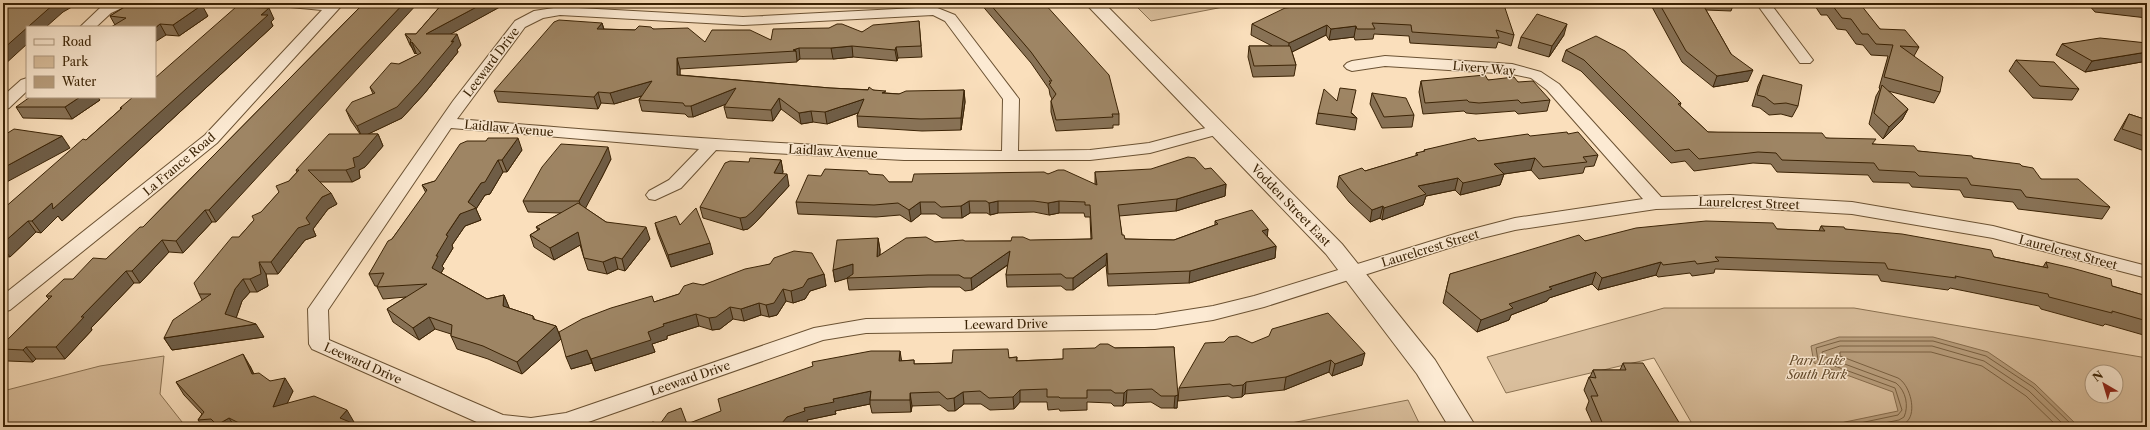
<svg xmlns="http://www.w3.org/2000/svg" width="2150" height="430" font-family="'Libre Caslon Text',serif">
<style>
.green{fill:#dabf9d;stroke:#8a7151;fill-rule:evenodd}
.water{fill:#b99f7e;stroke:#876d4e}
.lines{fill:none;stroke-linecap:round;stroke-linejoin:round}
.shore{stroke:#7a6142;stroke-width:1}
.minor-casing{stroke:#6b5233;stroke-width:2}
.tertiary-casing{stroke:#6b5233;stroke-width:2}
.minor{fill:#fcead3;fill-rule:evenodd}
.tertiary{fill:#fcead3;fill-rule:evenodd}
.wall{fill:#887256;stroke:#3b2305}
.shaded-wall{fill:#6f5d46;stroke:#3b2305}
.building{fill:#9e8564;stroke:#3b2305}
.labels{text-anchor:middle;dominant-baseline:central;stroke-width:3;stroke-linejoin:round;paint-order:stroke}
.street-label{font-size:12px;fill:#3b2305;stroke:#fcead3}
.park-label{font-size:12px;font-style:italic;fill:#634a2b;stroke:#fcead3}
</style>
<rect width="100%" height="100%" fill="#fadfbc"/>
<filter id="stains"><feTurbulence type="fractalNoise" baseFrequency=".005" numOctaves="4"/><feColorMatrix values="0 0 0 0 .2 0 0 0 0 .09 0 0 0 0 .02 0 0 0 .5 -.17"/></filter>
<radialGradient id="worn" r=".72"><stop offset=".6" stop-color="#630" stop-opacity="0"/><stop offset="1" stop-color="#630" stop-opacity=".3"/></radialGradient>
<!-- green -->
<path class="green" d="M1133,3H1244L1151,21Z
M1664,308H1854L2147,358V427H1694L1654,358L1506,393L1487,357ZM2092,372H2116V396H2092Z
M164,356L160,394L186,427H3V391L100,366Z
M1408,400L1421,427H1271Z"/>
<!-- water -->
<path class="water" d="M1839,337H1933L1988,352L2035,384L2079,427H1828L1845,422L1898,411L1893,392L1814,363L1811,346Z"/>
<g class="lines">
<!-- shore -->
<path class="shore" d="M1841,427L1898,415L1902,410L1895,388L1818,360L1816,348L1840,341H1933L1986,356L2033,387L2074,427
M1864,427L1899,420L1904,417C1909,406 1906,391 1896,383L1823,356L1822,352L1840,346H1932L1984,361L2029,391L2066,427
M1895,427C1900,426 1906,424 1909,419C1916,408 1909,384 1898,378L1840,356V352H1931L1982,366L2026,396L2058,427"/>
<!-- minor casing -->
<g class="minor-casing">
<path id="minor" d="M110,3H128L126,6L111,13L96,27H80L101,7Z
M283,3H344L217,143L10,310L3,312V295L205,135L322,10L290,7Z
M1756,3H1770L1813,60L1810,63H1800Z
M560,7L743,17L935,7L955,15L1019,99L1018,151L1090,150L1149,143L1217,125L1223,127L1225,130L1223,133L1150,153L1090,160H904L716,150L681,188L655,200L649,199L646,195L649,191L669,180L699,149L451,128L328,310L329,340L503,415L531,418L566,413L814,328L866,319L1155,315L1213,306L1254,296L1461,232L1515,218L1643,199L1547,90L1531,78L1512,74L1385,66L1352,71L1347,69L1344,66L1347,63L1352,61L1385,56L1512,64L1541,72L1559,84L1661,197L1730,195L1852,202L1993,226L2147,266V278L1993,238L1852,214L1730,207L1656,209L1515,230L1474,240L1264,307L1213,320L1155,329L866,333L823,340L574,427H488L312,349L309,344L308,309L453,101L515,21L534,11ZM560,15L743,25L933,15L945,21L1003,99L1002,151C819,149 638,134 457,119L525,27L543,18Z
M27,78V91L9,108L3,110V96L21,80Z"/>
</g>
<!-- tertiary casing -->
<g class="tertiary-casing">
<path id="tertiary" d="M1085,3H1104L1342,244L1435,360L1476,427H1449L1417,374L1326,254Z"/>
</g>
<!-- minor -->
<use href="#minor" class="minor"/>
<!-- tertiary -->
<use href="#tertiary" class="tertiary"/>
</g>
<!-- wall -->
<path class="wall" d="M131,3H178L208,16L179,36L166,35L115,25L110,16Z
M364,3L216,222H212L183,253L169,252L140,283H134L91,328L92,330L65,359H36L33,362L8,361L3,356V344L49,299L46,296L106,259L143,227Z
M443,3H507L450,34L461,45L457,50L458,52L424,94L402,118L368,134H378L383,146L365,167L359,170L360,178L352,182H320L337,204L328,209L313,229L316,236L305,240L278,274H266L268,286L257,292H250L242,301L236,318L264,337L172,350L164,338L202,300L199,294L239,237L297,172L296,170L360,134L351,121L346,110L373,94L370,87L399,64L418,55L416,53L415,54L412,48L410,45L405,34H416Z
M980,3H1044L1119,114V125H1113V128L1056,131L1051,112V101L1052,99L1050,95L1049,89L1031,63Z
M1351,3H1498L1514,35L1511,46L1498,42L1496,48L1410,43L1409,36L1374,34L1373,39L1355,40L1354,37L1329,40L1326,35L1292,52L1296,65L1294,76L1253,77L1248,57L1249,46H1272L1251,35L1252,24L1351,4Z
M1589,3H1734L1731,11L1706,10L1731,54L1748,81L1713,87L1682,62L1652,7Z
M1813,3H1855L1880,29L1919,47L1914,56L1940,92L1934,103L1888,91L1908,109L1902,120L1883,139L1869,124L1876,96L1880,89L1879,88L1888,56L1871,55L1863,45L1856,44L1846,30L1837,29L1827,15H1821Z
M2087,3H2147V18L2095,12Z
M274,19L271,22L273,26L62,221L58,216L41,233L36,232L10,257L3,256V209L86,140L121,109L120,108Z
M919,21L922,57L898,58L897,61L853,57L833,59H800L797,61V62L680,69V75L830,88L873,90L886,93L899,94L964,90L965,102L961,130L922,131L858,127L857,116L858,113L827,124L813,122L801,124L781,109L773,121L727,118L724,107L726,104L693,117H688L685,114L642,111L639,100L641,96L614,104L601,103L598,109L498,102L494,91L602,23L604,29L635,30L653,29L705,42L771,40L862,32Z
M1564,35L1549,57L1518,48L1521,37Z
M2147,43V61L2085,72L2056,55L2062,44Z
M1566,50L1681,103L1680,106L1708,132L1826,138L1874,144L1918,151L1973,158L2022,166L2041,179L2110,207L2102,219L2018,209L2013,202L1964,197L1960,190L1912,187L1909,183L1873,182L1868,175L1777,172L1771,164L1753,163L1694,171L1685,161L1671,163L1581,71L1562,61Z
M2016,60L2079,89L2072,100L2033,98L2009,71Z
M1763,75L1798,106L1792,117L1781,114L1769,115L1760,108L1752,106L1758,86Z
M1488,80L1518,82L1550,100L1547,111L1518,114L1515,111L1476,114L1466,113L1464,111L1423,114L1419,92L1421,81Z
M1372,93L1414,115L1412,127L1382,128L1370,104Z
M100,100L72,119L23,118L16,107Z
M1318,113H1352L1357,118L1355,130L1316,124Z
M2129,114L2147,120V152L2114,140L2122,126Z
M1568,134L1598,155L1594,166L1585,167L1583,173L1539,179L1531,170L1504,174L1500,185L1460,195L1455,190L1426,196L1423,205L1382,220L1380,218L1370,222L1349,202L1337,187L1339,176L1365,171L1416,156V153L1424,152V150L1478,141Z
M486,141L522,150L507,172H503L490,194L485,195L476,209L481,220L465,226L452,245L453,248L442,266L444,268L441,273L487,299L504,295L509,308L533,316L535,320L556,326L561,339L522,374L488,359L457,349L451,336V334L435,329L419,340L393,322L387,309L406,297L383,299L377,287V286H375L369,274L392,239L426,193L422,185L435,181Z
M611,159L602,177L585,208L606,222L650,239L625,271L618,269L607,274L588,270L584,258L580,245L554,260L534,247L530,235L538,230L536,227L561,213L528,212L523,201Z
M781,160L783,172L782,174L789,186L755,223L748,229L743,230L703,218L700,207L749,162Z
M1205,169L1226,184L1225,196L1176,211L1119,216L1122,235L1125,239L1174,240L1215,225V221L1268,229L1267,236L1276,246L1275,258L1189,283L1108,286L1106,265L1073,290H1066L1061,286L1007,287L1006,275L1008,265L972,290L965,291L960,287H929L849,290L847,278L835,282L833,270L878,238L880,250V256L935,242L1011,241L1091,239L1090,217H1085L1084,213H1059L1049,215L1034,212L998,213L990,215L987,213H970L962,218H942L936,214H921L911,222L900,215L876,217L798,214L796,202L821,176L869,174L889,182H912L1048,174L1095,185V172Z
M655,223L680,225L713,254L671,267L658,234Z
M1821,226L1845,229L1994,257L2043,267L2046,262L2112,286L2147,296V336L2105,324L2103,326L2041,309L2039,306L1950,288L1948,290L1881,281L1878,275L1715,269L1714,273L1692,276L1690,273L1658,277L1656,275L1598,290L1592,284L1549,298L1547,301L1511,315L1509,320L1477,332L1443,303L1450,274L1585,241L1777,229L1819,231Z
M770,264L824,274L826,286L810,291L805,299L793,303L786,301L777,315L769,317L761,315L744,321L733,319L720,329L712,330L699,326L667,336V339L652,344L655,352L595,371L592,363L571,369L654,302L679,294L703,285Z
M1252,343L1362,365L1332,376L1329,372L1284,390L1245,394L1242,397L1232,398L1228,396L1178,401L1179,388Z
M1174,347L1177,408H1161L1151,402L1126,403L1123,406H1114L1111,403L1087,402V410L1060,411L1059,409L1048,410L1047,402H1020L1014,409L990,410L981,404H964L955,411H948L940,405L912,406L911,412L872,413L870,404L835,411L836,414L807,420L808,423L796,427H639L660,424H687L902,361L914,360V364L952,363L1017,357V361L1063,359L1115,348Z
M1623,363L1680,424L1687,427H1594L1586,409L1589,401L1584,390L1589,377H1590L1593,370H1620Z
M250,366L254,374L270,381L293,391L287,403L354,422L353,423L362,427H203L198,420L202,414L184,395L176,382Z"/>
<!-- shaded-wall -->
<path class="shaded-wall" d="M55,3H79L63,12L46,27H27Z
M404,3H418L216,222L209,210Z
M484,3H507L431,45L426,34Z
M202,5L208,16L179,36L173,25Z
M269,8L274,19L271,22L273,26L62,221L58,216L41,233L32,221Z
M602,23L605,34L597,29Z
M160,24L166,35L155,42V28Z
M1567,24L1564,35L1549,57L1552,46Z
M1327,25L1326,35L1288,54L1289,43Z
M1356,26L1354,37L1329,40L1331,29Z
M27,27V44L3,66V49Z
M457,34L461,45L457,50L458,52L424,94L402,118L362,137L357,126L451,42Z
M412,42L416,53L415,54L410,43Z
M852,46L853,57L833,59L831,48Z
M896,47L898,58L897,61L895,50Z
M799,48L800,59L797,61L796,51L793,50Z
M2147,52V61L2085,72L2092,61Z
M677,58L680,69V86L677,75Z
M1753,70L1748,81L1713,87L1717,76Z
M652,81L655,92L614,104L610,93Z
M736,88L739,99L693,117L691,106Z
M964,90L965,102L961,130V118Z
M598,92L601,103L598,109L594,97Z
M80,97H98L100,100L72,119L65,107Z
M779,98L781,109L773,121L771,110Z
M864,99L866,110L827,124L825,112Z
M1908,109L1902,120L1883,139L1889,127Z
M811,111L813,122L801,124L799,113Z
M378,134L383,146L365,167L359,170L360,178L352,182L346,170L353,158Z
M62,136L70,148L3,184V168Z
M518,138L522,150L507,172L502,160Z
M608,147L611,159L602,177L583,213L579,201Z
M1535,158L1531,170L1504,174L1500,185L1460,195L1463,183L1494,164Z
M498,160L503,172L490,194L485,195L476,209L481,220L465,226L452,245L453,248L442,266L444,268L437,280L432,268L436,256L446,235L481,183Z
M781,160L783,172L776,185L774,173Z
M787,174L789,186L755,223L748,229L743,230L740,218Z
M1458,178L1455,190L1426,196L1423,205L1382,220L1384,208L1418,186Z
M1226,184L1225,196L1176,211L1177,199Z
M331,193L337,204L328,209L313,229L316,236L305,240L278,274L271,262L322,197Z
M969,201L970,213L962,218L961,206Z
M998,201V213L990,215L989,203Z
M1059,201V213L1049,215L1048,203Z
M920,202L921,214L911,222L909,210Z
M1383,206L1380,218L1370,222L1372,210Z
M205,210L212,222L183,253L176,241Z
M28,221L36,232L10,257L3,247V243Z
M646,227L650,239L625,271L622,259Z
M1268,229L1267,241L1262,231Z
M578,232L582,244L554,260L550,248Z
M878,238L880,250L879,269L877,257Z
M162,240L169,252L140,283L132,271Z
M710,243L713,254L671,267L668,255Z
M1276,246L1275,258L1189,283L1190,271Z
M1010,251V263L972,290L971,278Z
M1107,253L1106,265L1073,290V278Z
M615,257L618,269L607,274L603,262Z
M259,262L266,274L268,286L257,292L250,279Z
M1661,262L1656,275L1598,290L1602,278Z
M853,264L855,276L835,282L833,270Z
M126,271L134,283L91,328L92,330L65,359L56,347L81,317Z
M1596,272L1592,284L1549,298L1547,301L1511,315L1509,320L1477,332L1481,320L1509,304L1549,287Z
M824,274L826,286L810,291L805,299L793,303L791,291L808,279Z
M243,279L250,292L242,301L233,327L225,314L235,289Z
M783,289L786,301L777,315L769,317L766,305Z
M504,295L509,307L508,318L503,306Z
M759,303L761,315L744,321L741,309Z
M730,307L733,319L720,329L712,330L709,318Z
M696,314L699,326L667,336V339L652,344L655,352L595,371L591,359L663,324Z
M429,317L435,329L419,340L413,328Z
M256,324L264,337L172,350L164,338Z
M556,326L561,339L522,374L517,362Z
M26,347L36,359L33,362L23,350Z
M587,350L592,363L571,369L566,357Z
M900,351L902,363L899,361Z
M1365,353L1362,365L1332,376L1335,364Z
M243,354L250,366L259,386L252,374Z
M1331,360L1329,372L1284,390L1286,377Z
M285,378L293,391L280,419L273,407Z
M1246,382L1245,394L1242,397L1243,385Z
M1020,390V402L1014,409L1013,397Z
M1127,390L1126,403L1123,406L1124,393Z
M871,391L870,400V404L835,411L836,414L807,420L808,423L796,427H770L787,417L804,408L833,399Z
M963,392L964,404L955,411L954,398Z
M910,393L912,406L911,412L910,400Z
M1178,395L1177,408H1174L1175,396Z
M347,410L354,422L350,427L340,418Z
M229,418L235,427H218L217,425Z"/>
<!-- building -->
<path class="building" d="M3,3H55L3,49Z
M131,3H171L202,5L173,25L160,24L155,28V27H111L126,18L110,16Z
M364,3H404L209,210H205L176,241L162,240L132,271H126L81,317H84L56,347H26L23,350L3,349V344L52,296H46L64,279H73L93,258L106,259L140,227H143Z
M443,3H484L426,34H457L451,42L454,41L419,83L397,107L357,126L346,110L352,102L375,93L370,87L391,63L399,64L421,53L412,42L410,43L411,40L405,34H416Z
M989,3H1044L1109,75L1119,114H1112L1113,117L1056,120L1051,101L1056,94L1049,84L1051,83L1049,81H1052L1031,52Z
M1356,3H1498L1504,5L1514,35L1496,30L1499,38L1412,32L1411,25L1372,23L1375,29H1357L1356,26L1331,29L1327,25L1289,43L1252,24L1285,8L1323,4H1356Z
M1659,3H1702L1731,54L1753,70L1717,76L1686,51Z
M1825,3H1855L1857,5H1861L1880,29L1905,30L1919,47L1900,46L1943,77L1940,92L1884,77L1893,45L1876,44L1868,34H1862L1851,19L1842,18L1832,5L1826,4Z
M2115,3H2147V6Z
M236,7L269,8L261,15H268L53,209L52,203L32,221H28L3,243V209L83,139L86,140L122,108H120L133,97H155V78Z
M1537,14L1567,24L1552,46L1521,37Z
M559,20L602,23L597,29L635,30L639,26L651,27L653,29L688,28L705,42L712,30H750L771,40L773,29L829,28L837,24H842L862,32L873,25L919,21L921,46L896,47L895,50L852,46L831,48H799L793,50L796,51L677,58V75L830,88L868,90L869,87L873,90L886,91L882,93L899,94L906,91L964,90L961,118L921,119L857,116L864,99L825,112L811,111L799,113L779,98L771,110L724,107L736,88L691,106H685L683,103L639,100L652,81L610,93L598,92L594,97L494,91L554,22Z
M1596,36L1625,51L1675,97L1681,103L1678,104L1708,132L1822,133L1826,138L1876,139L1872,144L1914,146L1918,151L1972,156L1973,158L2020,164L2022,166L2033,168L2041,179H2078L2110,207L2026,197L2021,190L1971,185L1967,178L1919,176L1915,172L1879,170L1874,163L1782,160L1776,153L1758,152L1699,159L1689,149L1675,151L1584,60L1566,50Z
M2100,38L2147,43V52L2092,61L2062,44Z
M1249,46H1290L1296,65L1254,66Z
M2016,60L2054,62L2079,89L2040,86Z
M1485,75L1488,80L1514,77L1518,82L1533,81L1550,100L1521,103L1518,100L1479,103L1469,102L1467,100L1425,103L1421,81Z
M1763,75L1802,85L1798,106L1786,103L1774,104L1765,97L1757,95Z
M1882,85L1908,109L1889,127L1874,113Z
M1340,88L1356,90L1351,113L1357,118L1318,113L1324,89L1337,101Z
M1372,93L1406,98L1414,115L1384,117Z
M30,97H80L65,107H16Z
M2129,114L2147,120V137L2122,129Z
M14,129L62,136L3,168V136Z
M1567,132L1568,134L1578,132L1598,155L1583,157L1587,162L1543,167L1535,158L1494,164L1504,174L1463,183L1458,178L1418,186L1426,194L1384,208L1383,206L1372,210L1351,191L1339,176L1362,168L1365,171L1418,155L1416,153L1425,151L1424,150L1475,138L1478,141L1528,134L1530,136Z
M329,134H378L359,156L353,158L355,167L346,170H308L331,193L322,197L306,218L310,224L298,228L271,262H259L261,274L250,279H243L235,289L225,314L256,324L164,338L173,320L211,294H199L194,283L232,237H239L254,220L252,216L261,212L279,192L276,186L289,181L299,170H296Z
M488,138H518L502,160H498L485,182L481,183L468,202L476,208L460,214L446,235L448,236L436,256H438L432,268L487,299L504,295L503,306L533,316V319L556,326L517,362L483,346L451,336L452,325L429,317L413,328L387,309L427,284L377,287L384,273L369,274L388,241L392,239L427,190L422,185L435,181L460,144L467,141H486Z
M561,144L608,147L599,165L579,201H523L542,167Z
M1188,157L1195,158L1205,169L1211,168L1226,184L1177,199L1118,205L1122,235H1124L1125,239L1174,240L1218,224L1215,221L1252,210L1268,229L1262,231L1276,246L1190,271L1108,274L1107,253L1073,278H1066L1061,274L1006,275L1010,251L971,278H964L959,275H928L847,278L853,274V264L833,270L837,240L878,238L877,257L906,238L926,237L935,242L963,240L965,241H1011L1012,237H1023L1030,240L1092,239L1090,205H1085V202L1059,201L1048,203L1034,201H998L989,203L986,201H969L961,206L941,207L935,202H920L909,210L898,203L874,205L796,202L808,175L821,176L825,169L867,171L869,174L883,175L889,182H912L914,174L1044,172L1048,174L1058,170H1064L1097,185L1095,172L1151,169Z
M750,158L781,160L774,173L787,174L753,211L746,217L740,218L700,207L725,163L730,161L749,162Z
M578,203L606,222L646,227L622,259L615,257L603,262L584,258L578,232L550,248L530,235L540,229L536,227Z
M696,208L710,243L668,255L655,223L676,216L680,225Z
M1706,221L1773,223L1777,229L1825,231L1821,226L1844,227L1845,229L1902,234L1991,250L1994,257L2048,268L2046,262L2072,268L2111,279L2112,286L2147,296V321L2112,311V313L2049,297L2048,294L1955,276L1956,278L1888,269L1885,263L1715,257L1719,261L1697,264L1695,261L1663,265L1661,262L1602,278L1596,272L1549,287L1552,289L1509,304L1513,308L1481,320L1446,291L1450,274L1579,235L1585,241L1636,228Z
M794,251L812,253L824,274L808,279L803,287L791,291L783,289L774,303L766,305L759,303L741,309L730,307L716,317L709,318L696,314L663,324L664,326L648,332L651,340L591,359L587,350L566,357L559,332L582,319L611,308L652,296L654,302L679,294L684,286L693,283L703,285L745,269L770,264L774,258Z
M1328,313L1365,353L1335,364L1331,360L1286,377L1246,382L1243,385L1233,386L1230,384L1179,388L1205,343L1224,342L1229,337L1237,336L1252,343L1269,336L1272,329Z
M1100,344H1108L1115,348L1174,347L1178,395L1175,396H1161L1152,389L1127,390L1124,393H1115L1111,390H1087V398H1060L1059,397H1047V389L1020,390L1013,397L989,398L980,391L963,392L954,398L947,399L939,392L910,393V400H870L871,391L833,399L834,402L804,408L805,411L787,417L782,423L770,427H639L653,422L660,424L668,413L681,408L687,424L721,411L718,399L813,366L812,362L871,351H900L899,361L914,360V364L952,363L953,350L1008,349L1009,358L1017,357L1016,361L1063,359V349L1095,348Z
M243,354L252,374L259,373L270,381L285,378L273,407L314,396L347,410L340,418L362,427H247L229,418L217,425L211,419L198,420L204,412L176,382Z
M1623,363H1643L1680,424H1685L1687,427H1604L1591,396H1598L1589,377L1596,378L1593,370H1626Z"/>
<g class="labels">
<!-- street labels -->
<g class="street-label">
<text transform="translate(491 62) rotate(-53)">Leeward Drive</text>
<text transform="translate(1484 68) rotate(5)">Livery Way</text>
<text transform="translate(509 128) rotate(5)">Laidlaw Avenue</text>
<text transform="translate(833 151) rotate(3)">Laidlaw Avenue</text>
<text transform="translate(179 164) rotate(-40)">La France Road</text>
<text transform="translate(1749 203) rotate(2)">Laurelcrest Street</text>
<text transform="translate(1291 205) rotate(46)">Vodden Street East</text>
<text transform="translate(1430 248) rotate(-17)">Laurelcrest Street</text>
<text transform="translate(2068 252) rotate(15)">Laurelcrest Street</text>
<text transform="translate(1006 324) rotate(-1)">Leeward Drive</text>
<text transform="translate(363 363) rotate(24)">Leeward Drive</text>
<text transform="translate(690 378) rotate(-19)">Leeward Drive</text>
</g>
<!-- park labels -->
<g class="park-label">
<text x="1817" y="360">Parr Lake<tspan x="1817" dy="14">South Park</tspan></text>
</g>
</g>
<!-- margin -->
<rect width="2150" height="430" fill="none" stroke="#fadfbc" stroke-width="16"/>
<rect x="4" y="4" width="2142" height="422" fill="none" stroke="#3b2305" stroke-width="2"/>
<rect x="8" y="8" width="2134" height="414" fill="none" stroke="#3b2305"/>
<!-- legend -->
<rect x="26" y="26" width="130" height="72" fill="#fcead3" stroke="#af9a81"/>
<rect x="34" y="39" width="20" height="6" fill="#fcead3" stroke="#af9a81"/>
<text x="62" y="46" font-size="12" fill="#3b2305">Road</text>
<rect x="34" y="56" width="20" height="12" fill="#dabf9d" stroke="#af9a81"/>
<text x="62" y="66" font-size="12" fill="#3b2305">Park</text>
<rect x="34" y="76" width="20" height="12" fill="#b99f7e" stroke="#af9a81"/>
<text x="62" y="86" font-size="12" fill="#3b2305">Water</text>
<!-- north arrow -->
<g transform="translate(2104 384) rotate(322)"><circle r="19" fill="#fcead3" stroke="#af9a81"/>
<path d="M0-3L7 15L0 10L-7 15Z" fill="#8f2418"/>
<text y="-6" font-size="11" font-weight="bold" text-anchor="middle" fill="#3b2305">N</text>
</g>
<rect width="100%" height="100%" filter="url(#stains)"/>
<rect width="100%" height="100%" fill="url(#worn)"/>
</svg>
